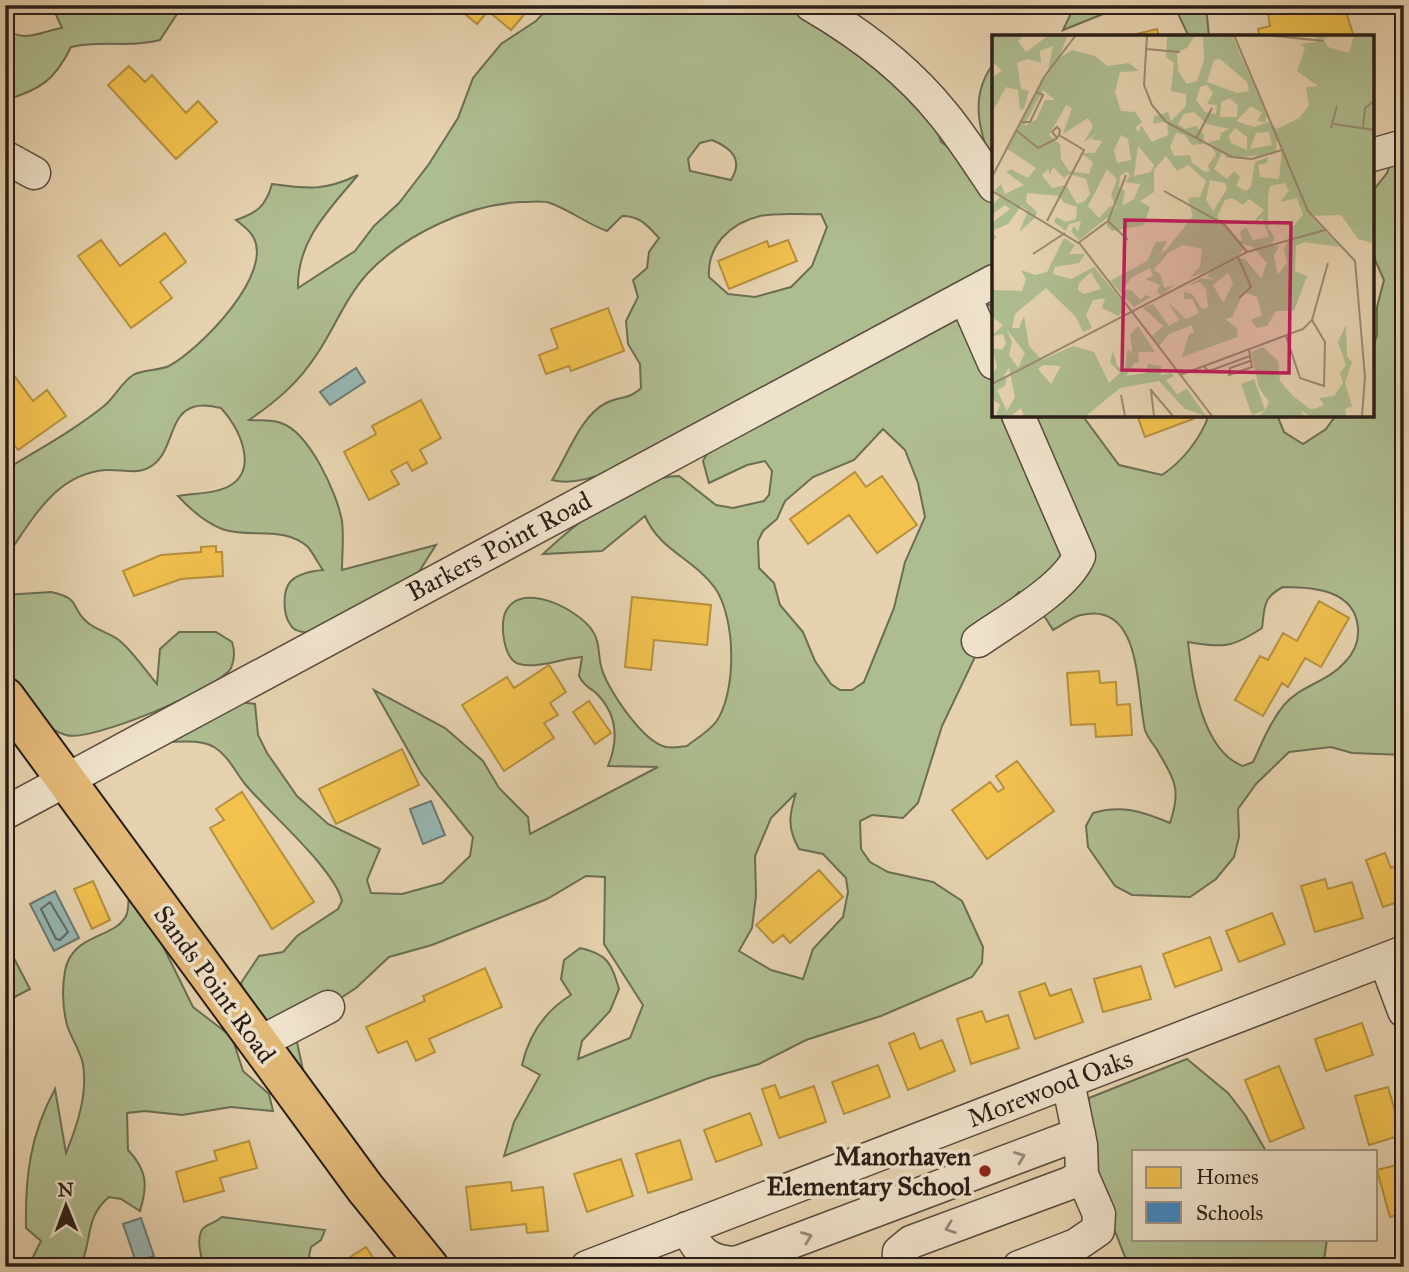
<svg xmlns="http://www.w3.org/2000/svg" width="1409" height="1272" font-family="'IM FELL Great Primer',serif">
<style>
.green{fill:#aebd90;stroke:#6c6e54;stroke-width:2;fill-rule:evenodd}
.water{fill:#97b6b1;stroke:#6b7973;stroke-width:2}
.homes{fill:#f2c14e;stroke:#b6903e;stroke-width:2}
.schools{fill:#3f88c5;stroke:#396891;stroke-width:2}
.lines{fill:none;stroke-linecap:round;stroke-linejoin:round}
.shore{stroke:#606a64;stroke-width:2}
.minor-casing{stroke:#594b3d;stroke-width:35}
.major-casing{stroke:#2a1e17;stroke-width:42}
.minor{stroke:#efe2cb;stroke-width:32}
.major{stroke:#e3b978;stroke-width:38}
.oneway{stroke:#968a7a}
.poi-dot{fill:#8f2418;stroke:#efe2cb;stroke-width:2.5}
.labels{text-anchor:middle;dominant-baseline:central;stroke-width:7;stroke-linejoin:round;paint-order:stroke}
.street-label{font-size:26px;fill:#2a1e17;stroke:#efe2cb}
.poi-label{font-size:26px;font-weight:bold;fill:#2a1e17;stroke:#efe2cb;text-anchor:end}
.inset-road{fill:none;stroke:#9b8a72;stroke-width:2}
.view{fill:#c2185b;fill-opacity:0.15;stroke:#c2185b;stroke-width:3.5}
.inset-edge{fill:none;stroke:#2a1e17;stroke-width:3.5}
</style>
<rect width="100%" height="100%" fill="#e6d2af"/>
<filter id="stains"><feTurbulence type="fractalNoise" baseFrequency=".00286" numOctaves="4"/><feColorMatrix values="0 0 0 0 .2 0 0 0 0 .09 0 0 0 0 .02 0 0 0 .5 -.17"/></filter>
<radialGradient id="worn" r=".72"><stop offset=".6" stop-color="#630" stop-opacity="0"/><stop offset="1" stop-color="#630" stop-opacity=".3"/></radialGradient>
<!-- green -->
<path class="green" d="M56,5H183L160,40C131,48 101,40 71,47C55,80 40,90 5,100V26C20,46 44,30 62,28L53,8Z
M551,5H822L934,119L941,142L972,164L994,172V265L958,291L985,305H994V415H1082L1119,465L1162,475C1183,461 1200,439 1209,415H1277L1284,432L1303,444L1326,429L1336,415H1372V350L1377,335V307L1384,280L1372,253V192L1387,173L1404,129V755L1352,753L1331,747L1289,752L1256,784L1238,809L1239,837L1234,857L1216,879L1190,897L1132,895L1115,886L1088,847L1086,826L1093,813C1121,804 1144,812 1170,823C1182,787 1174,780 1156,748C1152,743 1147,736 1145,730C1136,692 1143,600 1081,615C1072,617 1061,626 1053,630L1041,611L1019,592L993,619L942,726L918,803L903,818L872,815L860,821L861,849L870,862L888,872L933,882L962,901L983,947L982,963L972,977L881,1016L806,1040L759,1064L709,1078L504,1156L514,1122L540,1075L522,1065C529,1034 545,1011 571,995L561,979L564,960L580,948C608,954 611,963 619,989L610,1011L582,1041L578,1059L630,1038L643,1005L604,944L605,877L586,876L547,899L432,945L389,957L356,988L306,1021L297,1042L303,1070L271,1031L249,1009L241,983L259,956L283,952L297,936L338,909L342,901C334,868 269,813 245,784C235,772 229,756 214,747C199,739 181,742 165,742L240,702L255,704L258,735L267,753L297,796L328,824L380,849L367,880L371,893L402,894L442,883L470,856L473,837L421,773L374,690L445,728L483,761L499,788L528,817L530,834L658,767L608,766C619,739 617,713 595,692C588,687 583,684 579,676L582,657C563,658 538,669 519,664C504,660 499,624 506,611C523,580 578,610 592,630C600,641 598,654 601,666C606,688 643,742 666,747C672,748 681,747 687,746C696,739 709,731 716,722C737,692 736,618 715,588C693,558 660,551 645,516L602,551L543,554C575,524 633,476 679,476L716,505L733,508L764,501L769,495L772,471L765,461L747,465L709,483L703,461L711,446L746,404C733,408 718,412 705,419C666,439 596,492 552,480C567,457 580,416 606,403C619,396 629,400 641,388L640,364L628,344L626,321L638,297L633,280L647,268L649,252L659,238C647,225 640,216 622,216L607,231C587,224 570,210 550,203C543,200 532,202 524,202C471,203 405,234 368,273C346,297 335,327 317,354C299,382 277,401 249,420C259,421 271,419 281,423C309,432 337,493 342,521C344,537 342,554 342,570L436,545L413,581L310,633C303,632 294,632 290,624C283,614 282,590 291,581C299,573 312,571 323,570C318,563 313,553 308,547C283,525 250,539 222,529C204,522 190,509 178,496C194,493 217,494 231,485C259,467 238,426 221,408C165,393 179,446 153,465C138,476 123,469 106,470C54,474 33,520 5,558V470C39,449 73,431 104,406C114,398 122,382 133,375C143,369 158,371 169,366C199,350 277,272 252,235C248,229 241,224 236,220C257,213 266,206 272,184C308,189 325,191 358,175C329,210 297,240 298,288L355,251L374,226L399,203L429,164L458,118L473,78L501,44L536,21ZM712,140C731,148 744,159 731,180L690,171L688,159L700,143ZM821,214L827,227L812,266L791,287L755,297L728,294L709,277C707,246 730,223 760,216C779,212 802,215 821,214ZM883,429L905,450L918,483L925,517L905,562L894,608L864,682L852,690H840L831,684L815,661L803,632L780,605L774,583L759,568L758,541L763,531L777,519L785,501L813,477L854,460ZM1283,587C1314,587 1355,590 1358,628C1359,641 1354,653 1345,662C1328,682 1301,685 1284,705C1270,722 1262,743 1253,762L1243,766C1202,751 1192,679 1188,642C1222,648 1232,648 1262,628C1265,607 1262,598 1283,587ZM796,793C789,815 787,828 799,849L823,854L846,878L848,892L843,917L813,949L803,979L771,970L739,951L752,928L756,896L755,856L771,818Z
M1075,5H1116L1103,14L1063,30Z
M1174,5H1206L1209,37H1189Z
M994,63V171C981,133 967,98 994,63Z
M51,592C83,599 69,607 87,622C97,631 111,633 120,641C134,653 145,670 157,684L160,649L179,632H216L232,642C235,651 235,659 231,668C219,689 89,743 66,735C50,730 29,715 21,699C16,687 16,681 5,673V595Z
M129,895L159,938L193,1007L232,1037L243,1071L269,1094L273,1111L231,1107L182,1115L145,1111L127,1113L128,1150C147,1170 148,1185 140,1211L121,1199L109,1197C84,1218 93,1240 80,1267H66L58,1259L51,1267H28L41,1241L26,1228C25,1177 30,1135 55,1089L66,1153C77,1126 88,1094 83,1064C80,1050 71,1038 67,1025C63,1009 62,988 65,971C72,933 114,939 126,916C129,911 128,901 129,895Z
M5,941L30,989L5,1002Z
M1187,1059L1228,1093L1245,1115L1266,1151H1134V1239H1327L1323,1267H1129L1093,1175L1089,1098Z
M222,1217L325,1230L321,1240L311,1247L309,1256L317,1267H204C201,1256 194,1233 206,1226C212,1223 216,1222 222,1217Z"/>
<!-- water -->
<path class="water" d="M356,368L365,382L330,405L320,392Z
M431,801L445,835L423,844L410,809Z
M55,891L79,938L54,951L30,904Z
M141,1218L154,1256L136,1262L123,1224Z"/>
<!-- homes -->
<path class="homes" d="M11,5H44V10L11,11Z
M454,5H523L528,10L511,30L488,11L477,24Z
M1322,5L1324,13L1344,5L1354,37H1260L1258,29L1270,26L1267,6Z
M1157,29L1159,37H1128V36Z
M129,66L145,82L152,75L186,113L198,101L217,122L176,159L108,85Z
M165,233L186,262L160,282L172,298L131,328L78,256L101,240L120,266Z
M788,240L797,261L729,289L718,261L767,241L769,247Z
M608,308L624,351L571,371L569,366L546,374L539,355L558,348L551,329Z
M5,363L33,401L47,390L66,416L18,450L5,432Z
M421,400L441,438L420,450L427,463L412,471L407,462L391,471L399,484L369,500L344,452L376,434L372,426Z
M1137,415H1191L1193,419L1145,437Z
M855,472L866,487L882,476L917,525L877,553L849,515L808,544L790,519Z
M216,546V552H222L223,576L181,579L134,596L123,571L161,555L201,552V547Z
M632,597L711,605L707,645L654,640L651,670L625,667Z
M1319,601L1349,618L1321,667L1305,658L1288,687L1282,683L1263,716L1235,700L1260,656L1268,660L1283,633L1297,641Z
M549,665L566,692L550,703L558,715L544,723L554,738L504,771L462,705L507,677L514,688Z
M1099,671L1100,683L1116,682L1117,705L1130,704L1132,735L1096,737L1095,724L1071,725L1067,673Z
M589,701L611,733L595,744L573,712Z
M402,749L419,785L336,824L319,789Z
M1017,761L1054,811L987,859L952,810L990,782L998,792L1004,788L996,776Z
M242,792L314,902L272,929L210,828L224,820L216,809Z
M1385,853L1391,868L1404,863V900L1383,907L1366,860Z
M819,870L843,897L790,943L783,935L773,943L756,925Z
M1325,879L1328,889L1352,882L1363,918L1315,932L1301,886Z
M93,881L110,920L92,929L74,889Z
M1272,913L1285,944L1239,962L1226,931Z
M1210,937L1222,970L1175,987L1163,954Z
M1141,966L1151,999L1103,1012L1094,979Z
M485,968L502,1007L429,1039L435,1052L416,1061L407,1041L378,1053L366,1027L425,1001L423,996Z
M1045,983L1050,996L1071,989L1083,1022L1035,1039L1019,992Z
M982,1011L986,1022L1008,1015L1019,1048L971,1064L957,1019Z
M1362,1023L1373,1055L1326,1071L1315,1039Z
M914,1033L920,1049L942,1040L955,1071L908,1090L889,1043Z
M878,1065L890,1097L844,1114L832,1082Z
M1279,1066L1304,1128L1270,1142L1245,1080Z
M775,1085L780,1098L814,1086L826,1122L779,1138L762,1089Z
M1388,1087L1402,1135L1369,1145L1355,1096Z
M750,1113L762,1145L716,1162L704,1130Z
M680,1140L692,1179L648,1193L636,1154Z
M249,1141L257,1168L220,1178L224,1191L184,1202L176,1172L217,1160L214,1151Z
M621,1159L633,1196L587,1212L574,1174Z
M1404,1163V1213L1390,1217L1377,1170Z
M511,1182L512,1191L543,1187L548,1231L527,1233L526,1224L471,1230L466,1187Z
M1395,1231H1404V1267H1395Z
M366,1247L379,1267H335Z"/>
<!-- schools -->
<path class="schools" d="M799,1257L802,1267H772Z"/>
<g class="lines">
<!-- shore -->
<path class="shore" d="M50,902L68,932L60,940L56,939L41,909Z"/>
<!-- minor casing -->
<g class="minor-casing">
<path id="minor" d="M811,5C861,34 908,70 944,115C962,137 978,162 994,186
M1372,155L1404,146
M5,157L34,173
M965,297L994,363
M978,641C1006,621 1066,588 1079,556L1018,415
M5,813L994,281
M1385,960L1404,1011
M259,1043L328,1007
M687,1228C698,1252 708,1262 736,1263L1079,1134
M587,1267L1404,952
M898,1267L899,1252L911,1242L1070,1183L1082,1175
M1019,1267L1076,1245L1098,1230L1099,1214L1082,1175L1081,1145L1068,1082"/>
</g>
<!-- major casing -->
<g class="major-casing">
<path id="major" d="M5,697L365,1188L429,1267"/>
</g>
<!-- minor -->
<use href="#minor" class="minor"/>
<!-- major -->
<use href="#major" class="major"/>
</g>
<!-- one-way arrows -->
<defs><path id="oneway-chevron" d="M-2-3.5L2.5 0L-2 3.5" fill="none" stroke-width="1.6" stroke-linecap="round" stroke-linejoin="round" transform="scale(1.75)"/></defs>
<g class="oneway">
<use href="#oneway-chevron" transform="translate(1020 1157) rotate(-21)"/>
<use href="#oneway-chevron" transform="translate(950 1228) rotate(160)"/>
<use href="#oneway-chevron" transform="translate(807 1237) rotate(-21)"/>
</g>
<!-- markers -->
<circle class="poi-dot" cx="985" cy="1171" r="7"/>
<g class="labels">
<!-- street labels -->
<g class="street-label">
<text transform="translate(499 546) rotate(-28)">Barkers Point Road</text>
<text transform="translate(215 984) rotate(54)">Sands Point Road</text>
<text transform="translate(1050 1088) rotate(-21)">Morewood Oaks</text>
</g>
<!-- poi labels -->
<g class="poi-label">
<text x="971" y="1156">Manorhaven<tspan x="971" dy="30">Elementary School</tspan></text>
</g>
</g>
<!-- overview -->
<g transform="translate(992 35)">
<rect width="382" height="382" fill="#e6d2af"/>
<path d="M0,0H32L26,6L34,17L57,0H76L66,24L80,15L103,21L115,31L137,28L147,36L128,37L123,57L129,76L143,77L150,87L143,93L147,97L149,90L160,107L176,100L175,86L161,89L162,81L176,77L179,86L194,71V59L179,56L182,28L174,22L175,0H203L195,13L185,17L186,36L195,49L205,46L212,25L211,0H240L275,81L273,87L265,86L270,78L259,71L244,86L262,92L276,87L285,94L307,83L317,71L314,52L326,51L305,36L313,13L309,9L325,7L324,0H342L331,4L336,12L357,18L362,0H381L380,208L366,204L349,180L319,181L348,212L312,207L304,211L303,236L315,241L302,276H284L275,291L265,293L259,285L270,280L265,262L252,257L240,282L233,284L245,293L246,302L190,322L197,299L202,298L200,290L177,299L166,312L159,302L171,291L151,273L161,269L177,291L187,285L176,267L194,284L207,278L200,264H192V257L200,259L210,274L216,272L214,254L208,247L196,251L209,243L223,245L215,241L221,234L197,243L208,232L210,214L191,210L176,218L162,235L169,240L172,253L183,250L169,260L165,257L168,250L153,244L161,241L158,233L139,243L131,255H139L149,265L153,260L159,262L142,272L118,246L155,226L164,207L175,206L168,219L174,215L201,181L196,163L208,162L214,146L196,130L185,136L174,121L162,135V157L148,166L158,172L152,190L120,196L115,191L116,182L87,205L79,196L82,191L86,197L89,186L77,189L74,196L62,187L64,182L74,187L84,184L85,172L72,168L67,161L35,158L34,167L45,177L43,183L27,197L36,176L29,171L16,189L0,196L5,203L0,205V188L18,174L13,170L0,179V170L8,162L3,155L9,149L13,159L32,150L14,137L19,134L36,143L44,133L14,113L56,35L61,11L48,16L49,28L35,24L25,28L29,54L37,56L32,74L28,75L26,55L14,52L0,78V42L10,36L2,28L0,34ZM228,24L255,47L257,56L245,58L215,47L222,25ZM215,50L221,58L215,69L225,70L224,79L213,77L204,65L208,52ZM51,55L63,65H53L44,85L32,91ZM238,63L246,71L245,82H228L229,67ZM74,70L80,73L71,99L96,83L101,91L92,107L105,98L99,104L110,106L103,118H89L101,127L97,139L77,136L69,124L68,109L57,100ZM202,77L215,89L237,94L229,98L228,105L217,107L224,119L216,131L218,136L213,137L200,128L198,120L182,121L178,112L184,98L193,100L200,110L211,109L212,100L204,91L193,94L186,89L192,79ZM243,93L255,102V115L239,108L237,101ZM277,97L280,110L258,114L264,98ZM129,100L136,104L139,125L125,128L122,115ZM285,102L290,115L287,144L268,142L266,130L275,128L276,122L263,127L259,152L254,156L244,151L248,142L242,136L235,144L222,134L231,116L234,123L274,120L284,115ZM146,111L162,130L159,137L142,141ZM61,132L72,143L77,139L94,144L98,159L93,166L85,169L74,150L60,153L50,140L56,134L58,140ZM115,134L125,144L119,160L124,172L118,180L121,171L117,172L107,183L96,171ZM135,136L138,141L133,147L148,149L142,164L130,171L133,156L127,152L128,141ZM218,145L233,148L235,154L221,176L214,165ZM293,148L297,156L288,167L305,163L311,180L302,190L292,215L295,227L286,240L282,221L287,211L278,210L283,203L276,192V161L278,151ZM240,163L251,170L257,164L272,175L258,191L270,183L277,202L261,205L254,192L248,197L250,206L244,204L225,182L233,165ZM251,209L261,212L275,228L269,243L253,224L244,223L252,214ZM236,238L241,248L231,268L221,250ZM72,203L83,210L77,219H93L87,228L63,232L61,239L79,244L102,232L132,268L131,277L126,281L110,273L113,263L101,265L94,280L100,293L91,297L84,282L54,253L23,279L20,293H27L32,281L37,311L50,325L81,311L102,317L117,348L128,338L118,327L121,316L125,331L133,336L135,317L137,314L139,320L140,314L138,300L146,291L163,317H146L147,328H142L134,341L154,338L156,329L169,331V340L179,338L182,341L174,345L185,359L195,354L214,381L193,374L167,346L128,353L94,381H32L29,373L19,381H4L8,369L0,365V339L5,332L0,313L10,315L14,309L11,299L0,301L11,290L0,282V255L30,256L34,244L29,235L43,240L55,237ZM99,237L109,254L92,259L86,255L87,248ZM15,295L33,318L26,333L17,320L20,307ZM51,330L69,331L59,349L46,334ZM17,333L23,362L15,376L5,355L13,351L15,343L10,344ZM354,290L355,321L360,327L353,348L360,371L353,374L354,381H317L309,375L312,381H267L273,375L260,380L249,349L262,344L273,375L277,367L267,353L259,317L271,312L286,326L288,346L301,361L318,374L325,373L332,370L327,363L342,361L351,348L348,338L354,330L346,307Z" fill="#aebd90" fill-rule="evenodd"/>
<path class="inset-road" d="M155,0L152,50L160,70L174,87L240,122L260,124L290,115M242,0L316,176L363,226L373,342L370,381M274,0L332,6M154,14L188,17M28,87H38L51,60L44,57M342,89L382,95M339,93L345,71M371,93L373,73L382,66M24,95L46,113L64,104L65,103L67,100L68,95L65,92L60,97L65,103M204,104L220,73M0,142L52,42L84,0M0,156L88,209L220,381M172,156L233,190L255,217M55,186L92,115L67,100M116,186L136,205M86,208L116,186L134,140M41,219L73,198M246,222L259,252L247,263M294,301L308,343L332,351L333,307L320,285M257,315L260,332L237,340L238,333L258,326M211,331L217,336L258,321M188,340L311,294L320,285L336,228M0,349L255,217L333,195M158,354L181,381M159,356L162,381M129,360L133,381"/>
<path class="view" d="M133,185L299,188L297,338L130,335Z"/>
<rect width="382" height="382" class="inset-edge"/>
</g>
<!-- margin -->
<rect width="1409" height="1272" fill="none" stroke="#e6d2af" stroke-width="28"/>
<rect x="7" y="7" width="1395" height="1258" fill="none" stroke="#2a1e17" stroke-width="3.5"/>
<rect x="14" y="14" width="1381" height="1244" fill="none" stroke="#2a1e17" stroke-width="2"/>
<!-- legend -->
<rect x="1132" y="1150" width="245" height="91" fill="#efe2cb" stroke="#a09483" stroke-width="2"/>
<rect x="1146" y="1167" width="35" height="21" fill="#f2c14e" stroke="#a09483" stroke-width="2"/>
<text x="1196" y="1184" font-size="21" fill="#2a1e17">Homes</text>
<rect x="1146" y="1202" width="35" height="21" fill="#3f88c5" stroke="#a09483" stroke-width="2"/>
<text x="1196" y="1220" font-size="21" fill="#2a1e17">Schools</text>
<!-- north arrow -->
<g transform="translate(66 1206) rotate(359)" stroke="#efe2cb" stroke-width="5" paint-order="stroke">
<path d="M0-5L12 26L0 18L-12 26Z" fill="#2a1e17"/>
<text y="-10" font-size="19" font-weight="bold" text-anchor="middle" fill="#2a1e17">N</text>
</g>
<rect width="100%" height="100%" filter="url(#stains)"/>
<rect width="100%" height="100%" fill="url(#worn)"/>
</svg>
